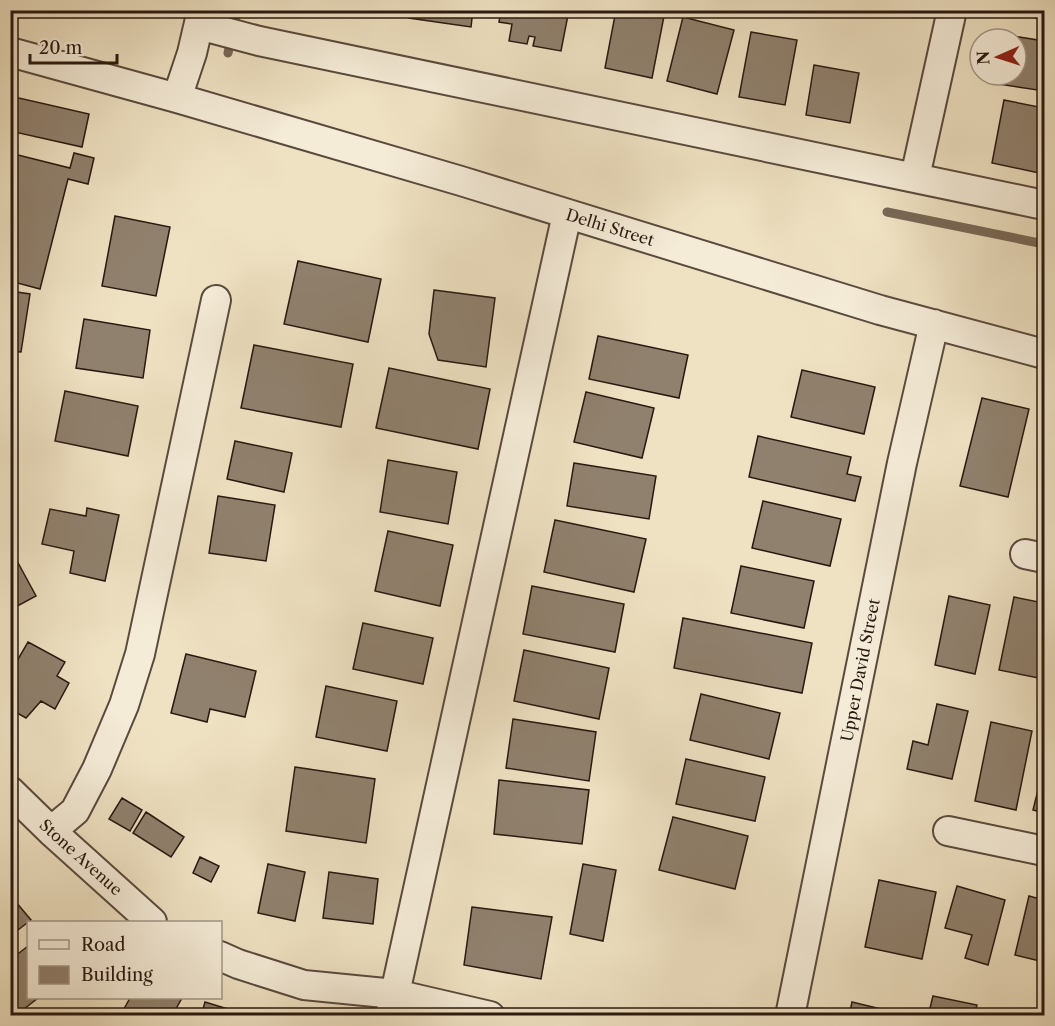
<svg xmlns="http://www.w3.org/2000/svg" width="1055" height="1026" font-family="'Libre Caslon Text',serif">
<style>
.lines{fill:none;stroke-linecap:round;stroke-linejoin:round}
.stream{stroke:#786857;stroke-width:9}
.building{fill:#90816e;stroke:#291811;stroke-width:1.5}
.minor-casing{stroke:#5a4a3e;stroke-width:32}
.minor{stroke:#f5ecd8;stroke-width:28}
.labels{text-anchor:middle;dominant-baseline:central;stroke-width:5;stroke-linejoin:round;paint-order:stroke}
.street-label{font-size:16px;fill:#291811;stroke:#f5ecd8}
</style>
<rect width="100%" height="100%" fill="#efe2c3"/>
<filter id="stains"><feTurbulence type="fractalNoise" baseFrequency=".00333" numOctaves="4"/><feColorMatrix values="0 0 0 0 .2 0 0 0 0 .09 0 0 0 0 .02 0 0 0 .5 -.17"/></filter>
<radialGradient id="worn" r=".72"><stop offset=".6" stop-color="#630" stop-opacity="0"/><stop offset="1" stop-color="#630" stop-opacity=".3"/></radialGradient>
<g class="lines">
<!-- stream -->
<path class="stream" d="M228,53L237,10
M887,212L1044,244"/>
</g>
<!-- building -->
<path class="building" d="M410,10H473L471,27L409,18Z
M501,10H569L561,51L533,46L535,37L529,36L527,44L509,41L512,24L499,22Z
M616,10L665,11L652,78L605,68Z
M1019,10H1044V20L1019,14Z
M683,17L734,30L717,94L667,81Z
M751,32L797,40L785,105L739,97Z
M1006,35L1044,41V91L998,84L1000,75H1016V39H1006Z
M814,65L859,73L850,123L806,115Z
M10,96L89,114L82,147L10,131Z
M1004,100L1044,108V174L992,163Z
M10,153L70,168L74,153L94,158L88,184L68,179L40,289L10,281Z
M115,216L170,227L156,296L102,286Z
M298,261L381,279L368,342L284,324Z
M434,290L495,298L486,367L438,360L429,334Z
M10,291L30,294L21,352L10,351Z
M84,319L150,330L143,378L76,368Z
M598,336L688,355L679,398L589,379Z
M254,345L353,364L341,427L241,408Z
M389,368L490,389L478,449L376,428Z
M802,370L875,387L864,434L791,417Z
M65,391L138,406L128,456L55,441Z
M586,392L654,408L642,458L574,442Z
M982,398L1029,409L1008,497L960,486Z
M758,436L851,457L847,474L861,477L855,501L749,477Z
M235,441L292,453L284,492L227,479Z
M388,460L457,472L448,524L380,512Z
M574,463L656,476L649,519L567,506Z
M10,476L14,522L10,523Z
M218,496L275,505L266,561L209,553Z
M763,501L841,519L830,566L752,548Z
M87,508L119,515L105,581L70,573L74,551L42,544L50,509L86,516Z
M555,520L646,539L634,592L544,572Z
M388,531L453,545L440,606L375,591Z
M10,548L36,596L10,610Z
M741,566L814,581L804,628L731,613Z
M532,586L624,604L615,652L523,634Z
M949,596L990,605L975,674L935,665Z
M1014,597L1044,603V679L999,670Z
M683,618L812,643L802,693L674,668Z
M363,623L433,638L423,684L353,669Z
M28,642L65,662L57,676L69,683L55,709L41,701L26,718L10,709V673Z
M524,650L609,668L599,719L514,701Z
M186,654L256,671L245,717L210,709L207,722L171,713Z
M326,686L397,701L387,751L316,737Z
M701,694L780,713L769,759L690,740Z
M937,704L968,711L952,779L907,769L913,741L928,745Z
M513,719L596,732L589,781L506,768Z
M991,722L1032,731L1016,810L975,801Z
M686,759L765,777L755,821L676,804Z
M1044,766V813L1033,810Z
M295,767L375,779L366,843L286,831Z
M499,780L589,790L582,844L494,834Z
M122,798L142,810L130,831L109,819Z
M146,812L184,837L171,857L133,833Z
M673,817L748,836L735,889L659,870Z
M200,857L219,866L211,882L193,873Z
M268,864L305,872L295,921L258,913Z
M583,864L616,870L603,941L570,934Z
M329,872L378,879L373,924L323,918Z
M879,880L936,892L922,959L865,947Z
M957,886L1005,900L988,965L965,958L972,935L945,928Z
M10,895L31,920L10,936Z
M1029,896L1044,900V962L1015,955Z
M472,907L552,917L541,979L464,965Z
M28,946V998H38L15,1016H10V960Z
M933,996L977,1005L974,1016H928Z
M130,998H182L172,1016H120Z
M205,1002L241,1013L240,1016H201Z
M852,1002L898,1013L897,1016H849Z"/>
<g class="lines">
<!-- minor casing -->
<g class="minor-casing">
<path id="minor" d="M199,25L259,41L1044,205
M10,52L177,98L461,181L880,310L1044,354
M177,98L192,53L202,10
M915,177L952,10
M1025,554L1044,558
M10,791L51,831L152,922
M51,831L75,811L97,769L124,705L140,654L216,300
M948,831L1044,851
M220,956L238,964L304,985L395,994L490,1016
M390,1016L567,214
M790,1016L902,463L934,324"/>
</g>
<!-- minor -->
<use href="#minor" class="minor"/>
</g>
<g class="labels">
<!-- street labels -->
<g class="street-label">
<text transform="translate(610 227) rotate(17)">Delhi Street</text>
<text transform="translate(860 670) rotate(-79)">Upper David Street</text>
<text transform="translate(81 857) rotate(42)">Stone Avenue</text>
</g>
</g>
<!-- margin -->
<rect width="1055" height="1026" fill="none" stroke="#efe2c3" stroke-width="36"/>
<rect x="12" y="12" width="1031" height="1002" fill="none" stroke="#291811" stroke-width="3"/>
<rect x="18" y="18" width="1019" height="990" fill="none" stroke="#291811" stroke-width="1.5"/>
<!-- legend -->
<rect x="27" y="921" width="195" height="78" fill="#f5ecd8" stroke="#a39788" stroke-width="1.5"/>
<rect x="39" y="940" width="30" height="9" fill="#f5ecd8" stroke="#a39788" stroke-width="1.5"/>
<text x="81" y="951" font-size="18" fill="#291811">Road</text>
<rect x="39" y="966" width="30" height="18" fill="#90816e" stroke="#a39788" stroke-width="1.5"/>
<text x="81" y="981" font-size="18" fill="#291811">Building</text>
<!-- north arrow -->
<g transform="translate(998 57) rotate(267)"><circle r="28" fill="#f5ecd8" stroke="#a39788" stroke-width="1.5"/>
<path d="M0-4.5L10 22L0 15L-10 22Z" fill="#8f2418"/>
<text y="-9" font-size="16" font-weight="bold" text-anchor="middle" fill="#291811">N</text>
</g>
<!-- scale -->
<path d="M30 54v9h87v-9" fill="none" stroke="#291811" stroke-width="3"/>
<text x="39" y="54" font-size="18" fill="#291811" stroke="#f5ecd8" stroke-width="4.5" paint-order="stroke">20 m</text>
<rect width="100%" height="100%" filter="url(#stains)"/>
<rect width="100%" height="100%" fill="url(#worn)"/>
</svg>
